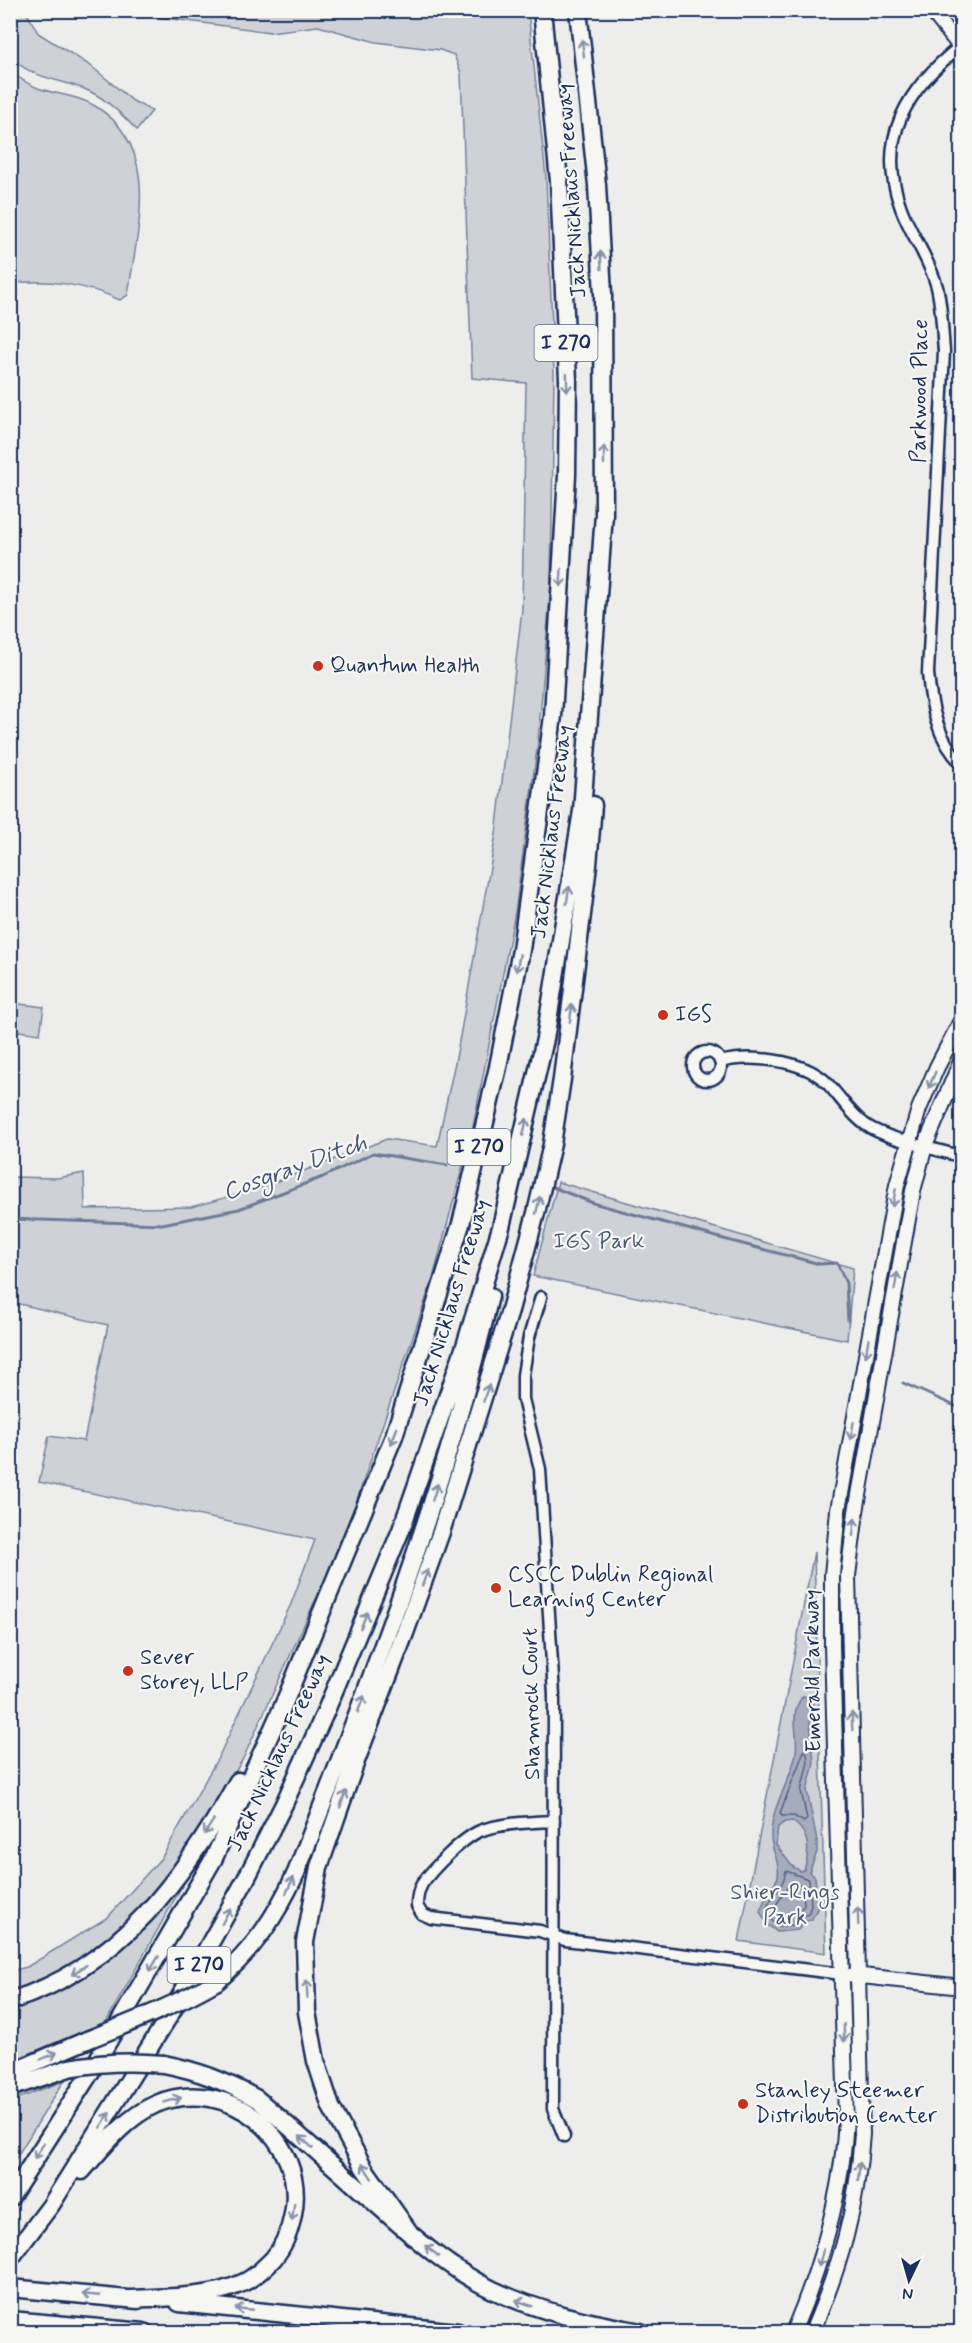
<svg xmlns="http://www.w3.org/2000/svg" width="972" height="2343" font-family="Mynerve,sans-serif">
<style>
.green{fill:#ced2d7;stroke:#74809a;stroke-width:1.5}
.water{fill:#a5acbc;stroke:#6e7a96;stroke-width:1.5;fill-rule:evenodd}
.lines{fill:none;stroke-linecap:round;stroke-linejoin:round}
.shore{stroke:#526184;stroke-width:1.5}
.stream{stroke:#6e7a96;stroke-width:3}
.minor-casing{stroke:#1b2f5e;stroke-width:15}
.major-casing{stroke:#1b2f5e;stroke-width:18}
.highway-casing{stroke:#1b2f5e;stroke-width:21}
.minor{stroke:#f6f6f2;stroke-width:10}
.major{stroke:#f6f6f2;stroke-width:14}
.highway{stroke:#f6f6f2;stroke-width:16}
.highway-bridge-casing{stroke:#1b2f5e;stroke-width:21;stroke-linecap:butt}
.highway-bridge{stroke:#f6f6f2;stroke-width:16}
.oneway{stroke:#8892a8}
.poi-dot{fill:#c8321e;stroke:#f6f6f2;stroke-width:2}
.labels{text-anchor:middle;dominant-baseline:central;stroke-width:4.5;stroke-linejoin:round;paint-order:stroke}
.shield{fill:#f6f6f2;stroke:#5d6b8a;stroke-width:1.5}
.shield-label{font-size:21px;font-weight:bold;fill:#1b2f5e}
.street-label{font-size:22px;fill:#1b2f5e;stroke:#f6f6f2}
.poi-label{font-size:22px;fill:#1b2f5e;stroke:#f6f6f2;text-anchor:start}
.park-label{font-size:22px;fill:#48587c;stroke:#f6f6f2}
.water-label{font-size:24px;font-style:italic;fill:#44547a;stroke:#f6f6f2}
</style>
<rect width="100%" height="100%" fill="#edeeec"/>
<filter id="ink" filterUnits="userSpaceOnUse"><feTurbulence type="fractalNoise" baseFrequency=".0167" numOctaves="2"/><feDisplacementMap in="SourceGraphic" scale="12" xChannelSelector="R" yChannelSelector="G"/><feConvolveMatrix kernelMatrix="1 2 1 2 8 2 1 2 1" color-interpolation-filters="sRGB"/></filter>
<g filter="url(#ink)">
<!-- green -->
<path class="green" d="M11,10L85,11L27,13L38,33L91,66L133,101L152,111L137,130C123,116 109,101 91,92C64,79 32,80 11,57Z
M112,11H528L546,177L554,374L551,583L538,742L515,912L473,1127L433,1278L338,1555L313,1605L243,1759L180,1862L123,1929L93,1954L46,1982L11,1995L10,1971L27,1967L108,1917L162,1857L219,1756L291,1604L315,1540L39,1482L49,1436L84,1441L108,1325L11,1302V1177L58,1178L84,1173L85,1209L191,1207L254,1190L387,1139L437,1146L457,1053L496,834L522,609L526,383L472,378L461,73L454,55L440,50L376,42L318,26L270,32Z
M11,72C19,78 28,84 38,88C57,95 77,95 95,106C163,147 137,231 128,295L120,300C87,285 47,278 11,284Z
M11,1003L44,1007L40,1034L11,1030Z
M558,1182L853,1268L847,1340L533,1276Z
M814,1552L826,1953L739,1941Z
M183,1877L186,1879L106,2022L11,2061L10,2008C49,1995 88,1978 120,1950C143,1929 163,1901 183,1877Z
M64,2081L11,2166V2101Z"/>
<!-- water -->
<path class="water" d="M803,1696L810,1697L813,1702L810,1722L814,1763L807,1791L817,1840V1852L809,1872L815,1877L818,1907L812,1919L804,1922L798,1930L777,1932L768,1925L760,1912C764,1896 776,1886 778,1876C781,1862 770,1849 771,1835C771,1805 791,1782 796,1753C799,1732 788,1714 803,1696ZM792,1821C810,1833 810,1852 804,1870L800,1871L792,1866L776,1845L778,1827L785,1822Z"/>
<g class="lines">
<!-- shore -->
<path class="shore" d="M804,1751L807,1753L808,1762L801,1791L807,1819L804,1822L794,1816H782L780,1813Z
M786,1871C789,1872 806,1878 809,1880L811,1906L808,1914L800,1917L794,1925L779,1926C753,1909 776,1898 783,1881C785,1878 785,1874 786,1871Z
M793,1883L803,1886L804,1906L788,1918H781L775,1911L776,1905L790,1884Z"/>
<!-- stream -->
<path class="stream" d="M550,1186L593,1203L731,1241L820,1264L837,1263L846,1283L848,1321
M10,1219L162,1224L239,1209L323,1177L373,1153L447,1165
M903,1383L962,1409"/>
<!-- minor casing -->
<g class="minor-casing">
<path id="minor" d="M962,45C908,87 875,138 901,208C911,235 929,258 937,287C942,308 942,330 944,351L928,673C931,707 937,739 962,764
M693 1066a14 14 0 1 1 28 0a14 14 0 1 1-28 0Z
M720,1062C750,1054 802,1060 825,1081C839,1095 850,1114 866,1125C885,1139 937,1149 962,1157
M541,1297L529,1337L523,1375V1399L540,1469L554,1695L553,2109L564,2136
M554,1821C534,1822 499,1823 480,1831C463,1838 433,1868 422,1884C418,1891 417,1899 417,1906L422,1914L431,1918L540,1931L565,1940L842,1974"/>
</g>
<!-- major casing -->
<g class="major-casing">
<path id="major" d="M931,10L962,49
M951,10L962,23
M853,1975L962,1987
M793,2332C822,2264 842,2195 846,2119L832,1646V1575L838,1510L897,1185L919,1109L937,1067L962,1019
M812,2332C841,2264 857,2209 862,2134L848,1576L856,1512L913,1191L925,1146L962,1059"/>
</g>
<!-- highway casing -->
<g class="highway-casing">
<path id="highway" d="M217,1981C255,1948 275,1918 296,1873C370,1684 444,1494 490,1296
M10,2001C121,1967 184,1877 238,1781
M164,2064C199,2071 225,2081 257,2099C296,2132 334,2167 373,2201C410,2234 448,2269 493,2290C540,2312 590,2323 641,2332
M10,2073L87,2040
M10,2088L69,2068
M82,2171C104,2146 125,2118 156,2104C227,2074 308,2139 293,2214C290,2231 284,2246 273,2259C263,2269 253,2279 240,2284C206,2299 164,2297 128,2299
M10,2198L90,2073L214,1858L283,1706L394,1436L461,1224L498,1067L521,950L553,716L567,475L568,380L559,181L542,10
M412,2236L364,2168L331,2107L316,2061L307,2012L305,1942L319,1867L356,1761L405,1633L441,1532L509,1314L536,1213L552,1144L562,1079L588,865L593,805
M10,2259L51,2205L171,2013L246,1879L284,1804L325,1713L401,1530L465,1346L501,1227L545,1039L582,811L604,514L603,294L597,185L578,10
M10,2288L138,2300
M179,2303L458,2332
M10,2320L144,2332"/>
</g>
<!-- minor -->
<use href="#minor" class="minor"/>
<!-- major -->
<use href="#major" class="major"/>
<!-- highway -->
<use href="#highway" class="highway"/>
<!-- highway-bridge casing -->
<g class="highway-bridge-casing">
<path id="highway-bridge" d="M87,2040C132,2022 176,2005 217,1981
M69,2068C101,2062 131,2061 164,2064"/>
</g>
<!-- highway-bridge -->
<use href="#highway-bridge" class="highway-bridge"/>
</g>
<!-- one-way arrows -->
<defs><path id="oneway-shaft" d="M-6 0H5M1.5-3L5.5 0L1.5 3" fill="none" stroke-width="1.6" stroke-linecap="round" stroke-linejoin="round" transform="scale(1.5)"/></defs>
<g class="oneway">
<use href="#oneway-shaft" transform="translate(583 48) rotate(-97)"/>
<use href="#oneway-shaft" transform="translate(601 260) rotate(-93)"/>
<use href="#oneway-shaft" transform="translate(567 383) rotate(89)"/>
<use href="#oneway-shaft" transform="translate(604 455) rotate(-90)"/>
<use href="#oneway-shaft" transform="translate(561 578) rotate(93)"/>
<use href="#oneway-shaft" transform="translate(568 895) rotate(-81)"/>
<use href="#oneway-shaft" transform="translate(518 963) rotate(101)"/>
<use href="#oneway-shaft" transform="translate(571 1013) rotate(-82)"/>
<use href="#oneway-shaft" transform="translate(932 1080) rotate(113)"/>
<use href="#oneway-shaft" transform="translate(525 1127) rotate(-77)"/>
<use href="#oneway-shaft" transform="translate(894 1198) rotate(101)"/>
<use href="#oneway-shaft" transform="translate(538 1205) rotate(-77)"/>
<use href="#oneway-shaft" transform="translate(896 1281) rotate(-80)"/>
<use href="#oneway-shaft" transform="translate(867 1348) rotate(99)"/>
<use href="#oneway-shaft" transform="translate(486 1393) rotate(-73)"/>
<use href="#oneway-shaft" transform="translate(852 1431) rotate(100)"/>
<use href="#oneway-shaft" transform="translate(394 1436) rotate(111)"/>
<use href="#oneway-shaft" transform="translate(435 1492) rotate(-72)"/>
<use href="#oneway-shaft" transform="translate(854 1527) rotate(-83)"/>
<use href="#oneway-shaft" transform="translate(425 1578) rotate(-70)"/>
<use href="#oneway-shaft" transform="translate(364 1620) rotate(-67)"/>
<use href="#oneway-shaft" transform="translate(361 1704) rotate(-69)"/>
<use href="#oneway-shaft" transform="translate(852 1721) rotate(-92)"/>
<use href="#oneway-shaft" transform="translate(343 1799) rotate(-71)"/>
<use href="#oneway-shaft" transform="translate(209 1827) rotate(123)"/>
<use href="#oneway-shaft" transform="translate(290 1885) rotate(-65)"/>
<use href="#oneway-shaft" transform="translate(226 1916) rotate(-62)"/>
<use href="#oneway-shaft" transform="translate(858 1916) rotate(-92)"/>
<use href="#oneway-shaft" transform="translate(154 1964) rotate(121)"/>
<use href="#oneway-shaft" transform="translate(79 1970) rotate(147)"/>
<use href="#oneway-shaft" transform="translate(307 1989) rotate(-92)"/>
<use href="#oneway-shaft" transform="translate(844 2033) rotate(88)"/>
<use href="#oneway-shaft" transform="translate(49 2056) rotate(-23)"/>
<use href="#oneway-shaft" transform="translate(173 2100) rotate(-15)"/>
<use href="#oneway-shaft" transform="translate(105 2120) rotate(-58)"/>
<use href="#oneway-shaft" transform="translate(306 2142) rotate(-138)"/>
<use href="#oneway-shaft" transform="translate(39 2151) rotate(123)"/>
<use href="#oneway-shaft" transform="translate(367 2171) rotate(-123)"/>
<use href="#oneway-shaft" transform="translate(859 2171) rotate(-84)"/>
<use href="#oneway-shaft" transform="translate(293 2212) rotate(99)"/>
<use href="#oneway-shaft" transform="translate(432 2251) rotate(-142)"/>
<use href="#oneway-shaft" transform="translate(821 2258) rotate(106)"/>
<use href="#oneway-shaft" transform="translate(91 2295) rotate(-175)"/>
<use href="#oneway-shaft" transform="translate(524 2303) rotate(-160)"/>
<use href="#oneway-shaft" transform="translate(244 2309) rotate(-175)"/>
</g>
</g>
<!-- markers -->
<g class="poi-dot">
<circle cx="318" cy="666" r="6"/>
<circle cx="663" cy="1015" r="6"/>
<circle cx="496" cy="1588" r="6"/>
<circle cx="128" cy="1671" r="6"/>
<circle cx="743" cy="2104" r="6"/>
</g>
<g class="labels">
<!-- shield labels -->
<g class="shield">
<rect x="534.5" y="325" width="63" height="36" rx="4.5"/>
<rect x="447.5" y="1129" width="63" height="36" rx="4.5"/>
<rect x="167.5" y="1947" width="63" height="36" rx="4.5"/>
</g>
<g class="shield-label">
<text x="566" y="343">I 270</text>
<text x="479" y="1147">I 270</text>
<text x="199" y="1965">I 270</text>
</g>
<!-- street labels -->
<g class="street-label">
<text transform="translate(572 191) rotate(-94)">Jack Nicklaus Freeway</text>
<text transform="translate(920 391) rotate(-89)">Parkwood Place</text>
<text transform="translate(552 832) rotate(-83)">Jack Nicklaus Freeway</text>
<text transform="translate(452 1303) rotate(-73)">Jack Nicklaus Freeway</text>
<text transform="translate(813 1671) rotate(-91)">Emerald Parkway</text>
<text transform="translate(532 1704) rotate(-91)">Shamrock Court</text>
<text transform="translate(279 1753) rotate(-65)">Jack Nicklaus Freeway</text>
</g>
<!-- poi labels -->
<g class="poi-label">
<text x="330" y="666">Quantum Health</text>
<text x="675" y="1015">IGS</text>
<text x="508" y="1575">CSCC Dublin Regional<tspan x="508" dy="25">Learning Center</tspan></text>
<text x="140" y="1658">Sever<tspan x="140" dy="25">Storey, LLP</tspan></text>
<text x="755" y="2091">Stanley Steemer<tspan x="755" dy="25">Distribution Center</tspan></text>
</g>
<!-- park labels -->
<g class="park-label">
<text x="599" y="1242">IGS Park</text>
<text x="785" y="1893">Shier-Rings<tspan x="785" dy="25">Park</tspan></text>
</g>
<!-- water labels -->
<g class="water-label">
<text transform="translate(295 1168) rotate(-20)">Cosgray Ditch</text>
</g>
</g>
<!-- margin -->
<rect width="972" height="2343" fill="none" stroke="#f6f6f2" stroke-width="36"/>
<rect x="18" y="18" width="936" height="2307" fill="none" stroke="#1b2f5e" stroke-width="2" filter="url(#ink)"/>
<!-- north arrow -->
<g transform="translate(909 2280) rotate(185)" stroke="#f6f6f2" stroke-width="4.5" paint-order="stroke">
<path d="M0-4.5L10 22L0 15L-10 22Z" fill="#1b2f5e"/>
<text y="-9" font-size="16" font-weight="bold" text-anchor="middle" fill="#1b2f5e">N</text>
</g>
</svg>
